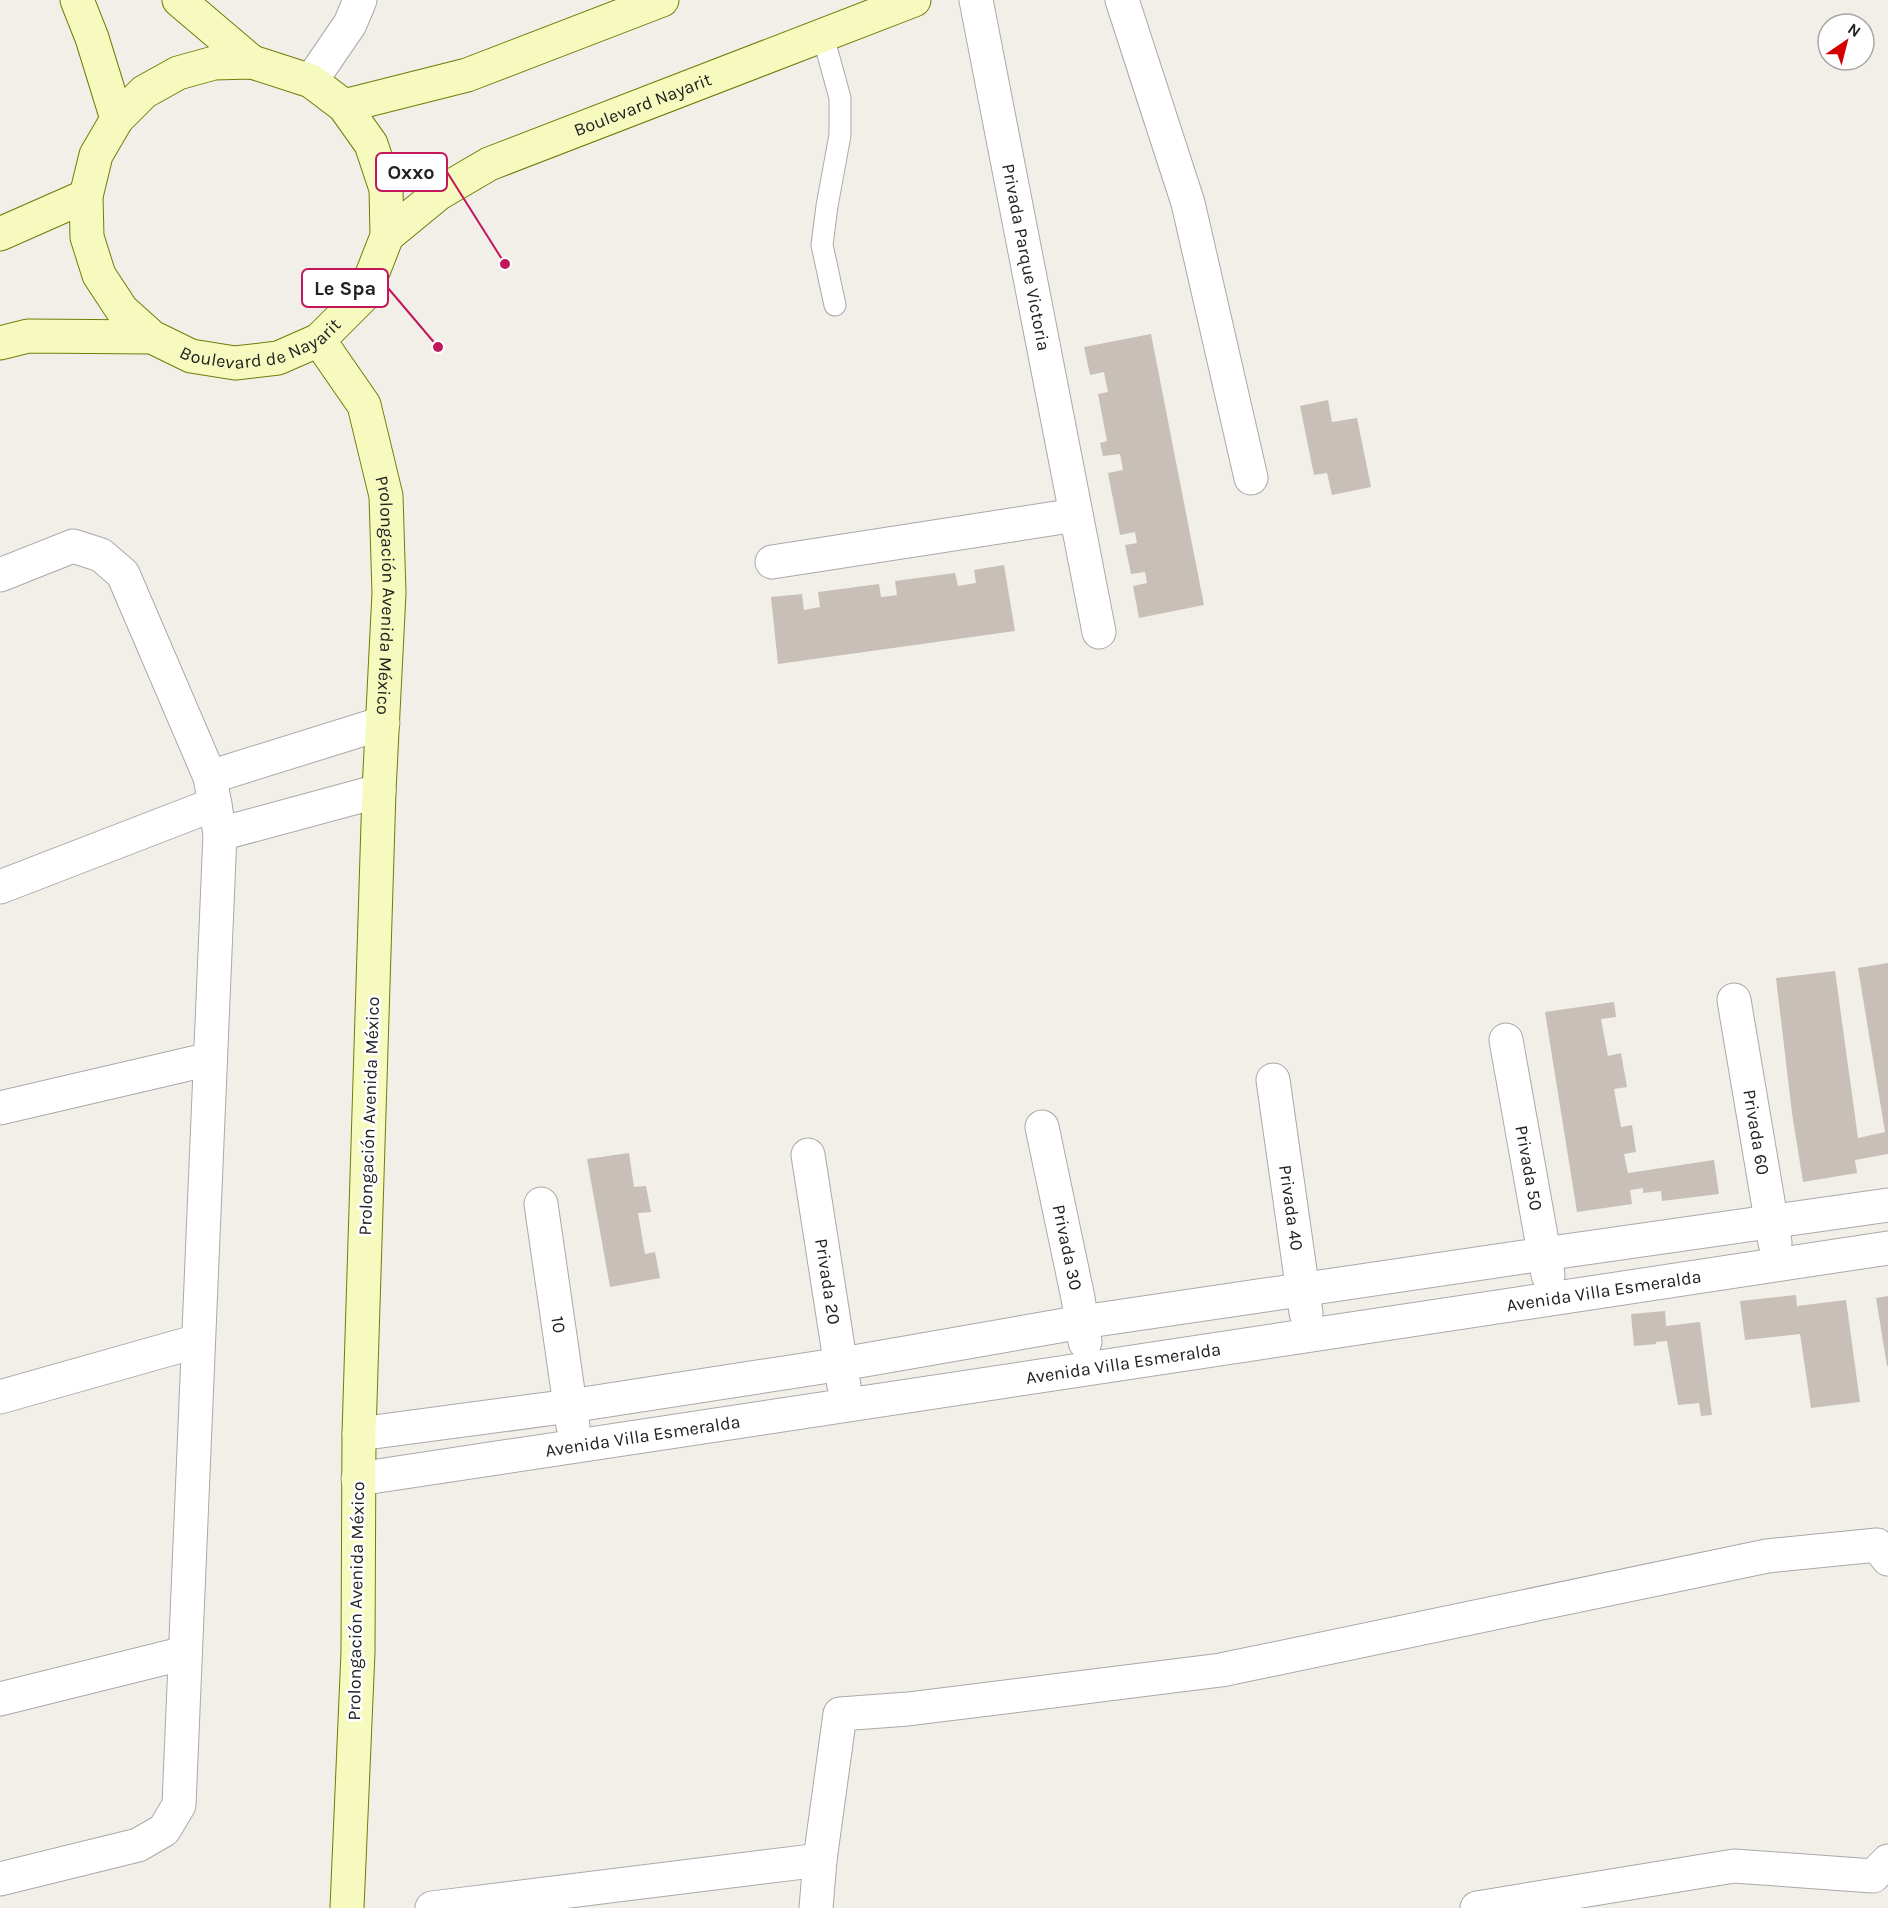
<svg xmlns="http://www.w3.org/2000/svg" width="1888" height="1908" font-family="Karla,sans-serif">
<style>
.building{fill:#c7bfb8}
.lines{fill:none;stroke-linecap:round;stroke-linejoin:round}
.lane-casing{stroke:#a9a9a9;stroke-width:23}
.street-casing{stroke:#a9a9a9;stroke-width:35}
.secondary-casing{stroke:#707d05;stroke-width:35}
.lane{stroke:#fff;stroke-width:21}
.street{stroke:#fff;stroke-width:33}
.secondary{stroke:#f7fabf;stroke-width:33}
.labels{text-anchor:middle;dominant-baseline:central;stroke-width:5;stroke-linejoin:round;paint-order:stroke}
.street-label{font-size:18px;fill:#222;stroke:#fff}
.leader{fill:none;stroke:#c2185b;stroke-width:2}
.callout-dot{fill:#c2185b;stroke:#fff;stroke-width:2}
.callout{fill:#fff;stroke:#c2185b;stroke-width:2}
.callout-label{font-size:20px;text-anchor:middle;font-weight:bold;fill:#222}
</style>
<rect width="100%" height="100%" fill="#f2efe9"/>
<!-- building -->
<path class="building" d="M1151,334L1204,605L1139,618L1133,586L1147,583L1145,572L1131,574L1125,545L1137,543L1135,532L1120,535L1108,473L1123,470L1120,454L1103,456L1100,443L1107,441L1098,394L1108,392L1104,372L1090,375L1084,347Z
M1328,400L1332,422L1357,418L1371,487L1332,495L1327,473L1314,475L1300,406Z
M1004,565L1015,631L778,664L771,597L802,594L804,610L820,607L818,592L879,584L881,597L890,596L897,595L895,581L955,573L958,586L976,583L974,570Z
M1888,963V1154L1855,1160L1857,1173L1803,1182L1792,1113L1776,978L1835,971L1858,1138L1885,1132L1858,968Z
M1614,1002L1616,1017L1601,1019L1608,1056L1621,1053L1627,1087L1614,1089L1621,1127L1632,1125L1636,1152L1624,1154L1628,1173L1714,1160L1719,1194L1662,1201L1661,1191L1643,1193V1188L1630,1190L1632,1204L1577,1212L1545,1012Z
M629,1153L634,1187L646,1186L651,1212L638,1213L645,1254L655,1252L660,1278L610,1287L587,1159Z
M1796,1295L1797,1306L1846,1300L1860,1402L1811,1408L1800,1334L1745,1340L1740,1301Z
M1888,1296V1366H1887L1876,1298Z
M1665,1311L1666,1326L1700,1322L1712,1415L1701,1416L1699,1403L1678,1405L1667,1341L1656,1342V1344L1634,1346L1631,1314Z"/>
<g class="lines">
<!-- lane casing -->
<g class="lane-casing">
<path id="lane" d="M823,36L840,98V135L827,206L822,245L835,305"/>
</g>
<!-- street casing -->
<g class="street-casing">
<g id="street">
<path id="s1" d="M976,0L1099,632"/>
<path d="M1122,0L1188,203L1251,478"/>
<path d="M311,81L350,24L360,0"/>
<path d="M772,562L1076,515"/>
<path d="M0,575L73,546L101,555L123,574L210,777L220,834L179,1805L164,1830L138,1845L0,1879"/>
<path d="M210,777L383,723"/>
<path d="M220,834L379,791"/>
<path d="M0,887L215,804"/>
<path id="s2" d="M1734,1000L1775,1243"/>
<path id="s3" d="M1506,1040L1548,1275"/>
<path id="s4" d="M1273,1080L1306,1313"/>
<path d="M0,1108L210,1059"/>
<path id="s5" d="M1042,1127L1078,1298L1085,1342"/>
<path id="s6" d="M808,1155L844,1386"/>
<path id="s7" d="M541,1204L573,1426"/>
<path d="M0,1397L198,1341"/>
<path d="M359,1434L570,1406L842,1364L1082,1322L1544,1254L1888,1205"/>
<path id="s8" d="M358,1479L1888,1248"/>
<path d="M0,1699L185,1653"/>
<path d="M432,1908L820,1860"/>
<path d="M816,1908L820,1860L840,1714L908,1709L1221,1670L1767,1556L1877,1545L1888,1559"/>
<path d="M1477,1908L1734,1866L1873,1876L1888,1861"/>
</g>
</g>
<!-- secondary casing -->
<g class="secondary-casing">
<g id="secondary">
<path d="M77,0L92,38L117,119"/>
<path d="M179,0L252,62"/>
<path d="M344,106L467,75L662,0"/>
<path d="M0,234L86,196"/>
<path id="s9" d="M387,236L438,194L489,164L914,0"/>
<path id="s10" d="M319,340L364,405L386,496L389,593L379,791L359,1434L358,1652L347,1908"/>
<path id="s11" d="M0,343L28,336L152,337L191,356L235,363L278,358L319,340L364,295L387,236L386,189L371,144L344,106L311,81L252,62L214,63L178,73L144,92L117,119L96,155L86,196L87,237L99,275L122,310L152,337"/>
</g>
</g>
<!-- lane -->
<use href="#lane" class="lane"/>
<!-- street -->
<use href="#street" class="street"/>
<!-- secondary -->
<use href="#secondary" class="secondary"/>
</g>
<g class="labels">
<!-- street labels -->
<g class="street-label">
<text stroke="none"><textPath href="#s9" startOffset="290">Boulevard Nayarit</textPath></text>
<text stroke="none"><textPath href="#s1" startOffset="262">Privada Parque Victoria</textPath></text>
<text stroke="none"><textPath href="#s11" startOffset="270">Boulevard de Nayarit</textPath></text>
<text stroke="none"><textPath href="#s10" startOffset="272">Prolongación Avenida México</textPath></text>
<text transform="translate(369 1116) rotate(-88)">Prolongación Avenida México</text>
<text stroke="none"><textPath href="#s2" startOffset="134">Privada 60</textPath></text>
<text stroke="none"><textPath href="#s3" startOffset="130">Privada 50</textPath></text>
<text stroke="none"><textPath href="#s4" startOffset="129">Privada 40</textPath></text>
<text stroke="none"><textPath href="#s5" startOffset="123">Privada 30</textPath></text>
<text stroke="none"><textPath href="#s6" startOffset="128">Privada 20</textPath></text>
<text stroke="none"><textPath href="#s8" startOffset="1260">Avenida Villa Esmeralda</textPath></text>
<text stroke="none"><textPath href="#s7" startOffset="122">10</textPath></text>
<text stroke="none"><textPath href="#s8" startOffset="774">Avenida Villa Esmeralda</textPath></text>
<text stroke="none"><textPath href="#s8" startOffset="288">Avenida Villa Esmeralda</textPath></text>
<text transform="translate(356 1601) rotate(-89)">Prolongación Avenida México</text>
</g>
</g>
<!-- callouts -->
<path class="leader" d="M505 264L447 172M438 347L388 288"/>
<g class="callout-dot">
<circle cx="505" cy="264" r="6"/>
<circle cx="438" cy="347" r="6"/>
</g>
<g class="callout">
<rect x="376" y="153" width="71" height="38" rx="6"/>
<rect x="302" y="269" width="86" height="38" rx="6"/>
</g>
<g class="callout-label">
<text x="411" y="179">Oxxo</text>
<text x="345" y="295">Le Spa</text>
</g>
<!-- north arrow -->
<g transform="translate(1846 42) rotate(35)"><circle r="28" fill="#ffffff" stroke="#a7a7a7" stroke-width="1.5"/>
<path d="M0-4.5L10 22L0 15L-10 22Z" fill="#d40000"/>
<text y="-9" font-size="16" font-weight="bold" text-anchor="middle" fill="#222222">N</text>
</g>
</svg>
